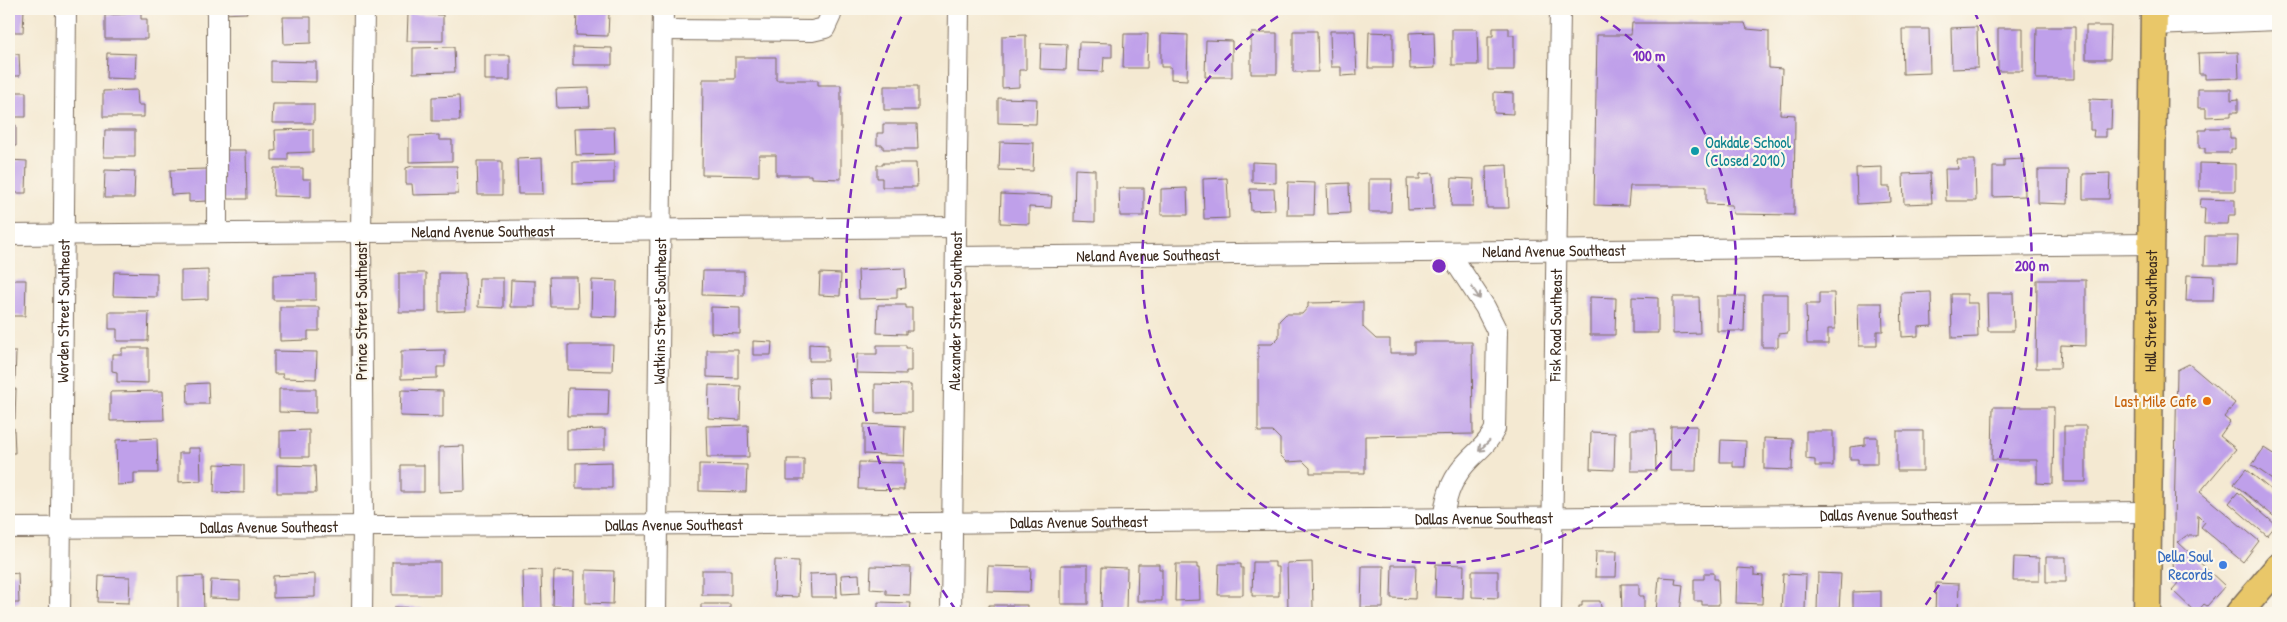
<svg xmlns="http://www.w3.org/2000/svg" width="2287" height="622" font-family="'Patrick Hand',sans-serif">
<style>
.building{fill:#bfa0ea}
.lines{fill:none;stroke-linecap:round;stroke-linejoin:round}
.minor-casing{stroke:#7c6d5d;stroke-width:22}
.major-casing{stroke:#7c6d5d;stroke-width:29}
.minor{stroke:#fff;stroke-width:20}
.major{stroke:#e9c769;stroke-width:26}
.oneway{stroke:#a79f9a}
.ring{fill:none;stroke:#7b2cbf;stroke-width:2.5;stroke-dasharray:9 6}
.culture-dot{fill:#0f9aa8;stroke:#fbf7ec;stroke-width:2}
.food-dot{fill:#e8710a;stroke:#fbf7ec;stroke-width:2}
.shop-dot{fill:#3f7fe0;stroke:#fbf7ec;stroke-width:2}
.labels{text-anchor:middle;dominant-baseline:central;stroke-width:4.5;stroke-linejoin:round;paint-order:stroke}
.culture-label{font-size:16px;fill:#0d838f;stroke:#fbf7ec;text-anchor:start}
.street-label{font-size:16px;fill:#3b2a1e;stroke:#fbf7ec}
.food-label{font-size:16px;fill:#c56008;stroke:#fbf7ec;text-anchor:end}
.shop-label{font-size:16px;fill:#366cbe;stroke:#fbf7ec;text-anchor:end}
.centre{fill:#7b2cbf;stroke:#fbf7ec;stroke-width:2.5}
.ring-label{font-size:15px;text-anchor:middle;font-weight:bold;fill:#7b2cbf;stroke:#fbf7ec;stroke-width:4.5;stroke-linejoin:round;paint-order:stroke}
</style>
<rect width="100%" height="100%" fill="#fbf7ec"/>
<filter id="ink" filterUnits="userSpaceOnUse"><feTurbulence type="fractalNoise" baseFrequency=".02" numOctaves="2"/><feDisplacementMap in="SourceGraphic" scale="10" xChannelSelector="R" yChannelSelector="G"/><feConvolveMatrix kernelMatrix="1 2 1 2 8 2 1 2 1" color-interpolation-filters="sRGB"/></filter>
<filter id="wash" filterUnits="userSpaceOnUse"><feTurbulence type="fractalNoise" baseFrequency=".0096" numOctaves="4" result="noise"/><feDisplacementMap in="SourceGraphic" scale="20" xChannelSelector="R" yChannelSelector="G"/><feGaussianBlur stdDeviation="1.12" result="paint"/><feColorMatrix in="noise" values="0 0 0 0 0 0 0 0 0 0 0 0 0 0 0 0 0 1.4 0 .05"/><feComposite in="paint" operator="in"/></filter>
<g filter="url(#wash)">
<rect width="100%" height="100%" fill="#f4e9d2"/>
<g id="blocks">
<!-- building -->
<path class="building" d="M9,9H24L23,32H9Z
M125,9H141V19H147V39H105V15L126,14Z
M220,9H246L247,13L220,14Z
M577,12L609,13L608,36L576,35Z
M408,14L443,15V41H407Z
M283,17H311V43L284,44Z
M1632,23H1745L1747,29L1769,31V68L1782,69L1780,114L1795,115L1794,215L1733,214L1732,205L1706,204V186H1630L1628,206L1594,205L1597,35H1631Z
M2086,26H2111L2110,59H2086Z
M1977,27L1978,68L1952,69L1951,28Z
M2037,27H2075V79H2036Z
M1493,28H1509V35H1514V70H1488V36H1493Z
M1998,28H2023V71H1998Z
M1452,29H1477L1478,65H1452Z
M1902,29H1929L1930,73L1903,74Z
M1293,31H1317L1318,72H1293Z
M1330,31H1355L1357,75L1341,76V67H1331Z
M1369,32L1393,33V68H1368Z
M1434,32L1435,68L1410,69L1409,33Z
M1251,33H1277V74H1251Z
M1124,34H1148L1147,68H1123Z
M1161,34L1188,35L1187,80L1171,79V67H1161Z
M1026,35V70H1019V87L1002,88V36Z
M1206,40L1232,41V77H1205Z
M1079,42L1112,43V57H1104L1103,72L1078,71Z
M1041,43L1067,44L1066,70L1040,69Z
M454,47L455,72L413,73V48Z
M573,47L612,48V65H573Z
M2238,52L2239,78L2205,79V74H2199L2198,53Z
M107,53L136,54L135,79L106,78Z
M19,54L20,76H9V55Z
M485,55H510V80H485Z
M735,57H776V80H818V85H841V179L811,178V175H776V155H759V176L702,175L703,79H735Z
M271,61L316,62V82L271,81Z
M884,86H918V110H884Z
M589,88L590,107L557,108L556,89Z
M2198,89H2231V100L2238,99V112H2231V116L2206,117V108H2198Z
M137,90L138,105H144V117H103V91Z
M9,92H26V117H9Z
M1494,92L1513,93V114L1494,113Z
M459,96L460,121H432V97Z
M998,98L1037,99L1036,124L998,123Z
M2090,99L2112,100L2111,129H2106V137H2093L2094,130H2090Z
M273,104H314V123H272Z
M883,124H917L918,149H883V145H877V133H883Z
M9,125H16V146H9Z
M614,127L615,154L576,155L575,128Z
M2206,128H2230V138H2235V149H2231V153H2205V148H2199V130H2206Z
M313,129V152L288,153V160H272V151H276L275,130Z
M105,130H135V157H104Z
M439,135V140H452V161L409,162V136Z
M1000,142L1034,143L1033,171L999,170Z
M221,150H246L247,199H222Z
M542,158L543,194H518L517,159Z
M2024,159L2025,196L1993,197V167H2004V160Z
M9,160L27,161L26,193H9Z
M1957,160H1975L1976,201H1946L1945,169H1958Z
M477,161H502V195H478Z
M614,161V183L573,184V162Z
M1252,162L1276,163V183L1252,182Z
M883,163H916L917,187H882V178H877V165H883Z
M2199,163L2235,164V191H2199Z
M1507,165L1509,208H1487L1486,166Z
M412,166H457L458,194L413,195L412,184H406V168Z
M1882,167V187H1890L1891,202L1857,204L1856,168Z
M274,168H303V179H311V197L273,196Z
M207,169V201L189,202V194L171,195L170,170Z
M1075,169L1095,170V222L1074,221Z
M105,170L135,171L134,198H104Z
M2038,170H2069L2068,204L2038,203Z
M1433,173L1434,209L1408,210L1407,179H1420V174Z
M1930,173L1932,203L1904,204L1903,174Z
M2110,173L2109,199H2083V174Z
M1227,178L1229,218L1204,219L1203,179Z
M1452,178L1474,179L1473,206H1451Z
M1369,179H1392L1391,212H1369Z
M1288,182L1315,183L1314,215H1287Z
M1349,183L1350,213L1328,214L1327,184Z
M1119,188H1144V216H1120Z
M1187,188L1188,215H1161V189Z
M1250,189H1274L1275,210L1251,211Z
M1001,194L1052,196L1051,208L1029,207V224L1000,223Z
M2201,199L2235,200V215H2228L2227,224H2204L2205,208H2200Z
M2205,236H2238L2237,265H2204Z
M905,268L906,288L897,289V298L859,299L858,270Z
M208,270V299L181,300V271Z
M703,271H744V296L702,295Z
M114,272L157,273V297L113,296Z
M399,273H426V312H399Z
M439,273H465L466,311L439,312Z
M820,273L841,274L840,296L819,295Z
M316,274V300H273V275Z
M2187,275L2214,276L2213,301H2186Z
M550,277H577L578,307H551Z
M479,278H503V308L478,307Z
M9,280H26L25,316H11Z
M511,280L535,281V307H510Z
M592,280L617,281L616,317L591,316Z
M2037,280H2086V346L2061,345L2060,368H2036Z
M1931,292L1932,326L1918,327V336L1902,337L1901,293Z
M1819,293H1834L1835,329H1828V344H1807L1806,304H1819Z
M1987,293H2013L2014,331H1988Z
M1762,294H1788V333L1778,334V347H1762Z
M1951,294H1967V303H1977L1978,337L1952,338Z
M1717,296H1745L1744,331H1717Z
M1590,297L1616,298L1615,335H1590Z
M1632,297L1658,298V333H1632Z
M1673,297H1699L1700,333L1673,334Z
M1363,302V327L1376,339H1390V353H1414V342H1472L1473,434L1365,436V473H1310V468L1303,461L1287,462L1280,455V439L1273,432H1258V344H1272L1279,337V321L1286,314H1302L1308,307V303Z
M1858,303H1882L1883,331H1877V346H1859Z
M878,305H906V308H912V331H906V334L877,333Z
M280,307H319V331H308V340L280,341Z
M711,307L740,308V334L711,333Z
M109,312H149L148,341H117V329H109Z
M753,341L772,342L771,355H753Z
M809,344L828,345V361H809Z
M568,345H613L612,371L568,370Z
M877,345H906V348H911V371H906V374L856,373L857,354H877Z
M122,348H148V383L117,382V372L112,371V354H122Z
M445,350V367H437V378L401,379V351Z
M707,350H738V378L707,377Z
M274,351L317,352L316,379L283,378V374H274Z
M9,352H16L15,380H9Z
M2189,364L2235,403L2224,417L2230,422L2220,436L2236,449L2200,492L2259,541L2243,562L2201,527L2205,522L2198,515L2197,536H2186L2178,542L2225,586L2207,606L2204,604L2196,613L2172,590L2179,582L2173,577L2177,370Z
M809,378H828L829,397H810Z
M208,383L209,404H188L187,384Z
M875,384L911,385V412L875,413Z
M709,385L741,386L740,420L708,418Z
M568,388L609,389L608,416H567Z
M9,389H16L15,419H9Z
M279,389H316V413L279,412Z
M401,390L443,391V417L400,416Z
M163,391L164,420L110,421V392Z
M1993,407H2054L2053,484L2037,483V460H1992Z
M864,424L905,426L904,456L864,454Z
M748,425L749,457H707L706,426Z
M1671,426H1697L1696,471H1670Z
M2064,426H2086V482H2064Z
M9,428H14L15,453H9Z
M605,429V449L567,450V430Z
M1631,429H1655L1656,471H1631Z
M309,430V457H280V431Z
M1806,431H1833V466H1815V460L1806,459Z
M1897,431H1923V471H1897Z
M1591,432L1615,433L1614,470L1590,469Z
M1865,437H1877V464H1858V459H1850V447L1865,445Z
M157,438L158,473H134V484L117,485L116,440Z
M1764,438L1793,439L1792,470L1764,469Z
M1721,440L1746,441L1745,467H1733V462H1720Z
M464,446L465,491L439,492V447Z
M188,448H200L201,481L179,482V453H188Z
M2264,448L2278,457V483L2252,465Z
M787,459H804V480H787Z
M612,462V488H576V463Z
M859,462L904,463V490L858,489Z
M215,464L244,465V493L214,492Z
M699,464L747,465L746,492L699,491Z
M277,465L315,466L316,493H277Z
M401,465H424V492H401Z
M2246,469L2278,496L2277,519L2234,484Z
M2238,492L2276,525L2267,536L2229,503Z
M1596,551H1617L1616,577H1595Z
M2014,557L2039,558V581H2013Z
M2046,557H2066V582H2046Z
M775,560L799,561L798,597L774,596Z
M392,562H440V595H392Z
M1253,562H1275V567H1279V596H1252Z
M1312,562L1313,609L1288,610L1287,563Z
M1138,564H1159V569H1162V601H1137Z
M1176,564H1197V568H1199L1200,600L1175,601Z
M1219,564H1241V568H1243V595H1218Z
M1436,564L1464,565L1463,598L1435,597Z
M1061,565H1088V604H1061Z
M1392,565H1416L1415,599L1391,598Z
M871,566L911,567L910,595L886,594V590L870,589Z
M988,566L1031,567L1030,592L987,591Z
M1362,566H1384L1383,608H1361Z
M1102,567L1127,568L1126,611H1101Z
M1737,568L1754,569V575L1763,576L1762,604L1736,603Z
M541,570L542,609L524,610L523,571Z
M586,570L614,571L613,604L586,603Z
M702,570H731V595H702Z
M554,571L574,572L573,607L553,606Z
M1472,571H1498V598L1472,597Z
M18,573L19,603H9V574Z
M836,573L837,597H811L810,574Z
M1704,573H1714V579H1718L1719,605H1702V601H1694V579H1704Z
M1818,573L1841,574L1839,612L1817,611Z
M315,574V597L273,598V576Z
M859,574L860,593L842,594L841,575Z
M1783,574L1806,575L1805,610L1781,609Z
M99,576L130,577L129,603L98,602Z
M203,576L204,611L178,612V577Z
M1659,577L1676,578L1675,584L1683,585L1680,613L1656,612Z
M211,580L240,581V599L210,598Z
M1936,583L1959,584L1958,613H1935Z
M1621,584H1639V596H1644V613H1622Z
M1881,591V613H1853V592Z
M1582,601H1600L1602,613H1579V606H1582Z
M878,602L911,603L910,613H878Z
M701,604H730V613H701Z
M989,605H1027V613H989Z
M395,607L434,609V613H395Z
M95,611H129V613H95Z"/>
</g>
</g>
<g filter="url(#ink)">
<use href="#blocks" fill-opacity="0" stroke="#7c6d5d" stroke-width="1"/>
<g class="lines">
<!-- minor casing -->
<g class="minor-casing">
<g id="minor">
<path d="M217,9V232"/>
<path d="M2154,25L2278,20"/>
<path d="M663,30L812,31L825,28L831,15L830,9"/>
<path id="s1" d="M9,235L956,227"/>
<path id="s2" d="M956,257L2152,244"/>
<path d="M1444,518C1445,495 1454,475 1470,459C1480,449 1489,442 1495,429L1497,331L1485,307L1449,252"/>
<path id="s3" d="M9,528L925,523L2148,512"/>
<path id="s4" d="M60,613L66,9"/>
<path d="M362,613L363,525L361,232L364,9"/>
<path id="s5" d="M656,613L663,9"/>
<path id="s6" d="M951,613L959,9"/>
<path id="s7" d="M1551,613L1560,9"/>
</g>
</g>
<!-- major casing -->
<g class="major-casing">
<g id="major">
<path id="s8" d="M2147,613L2154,9"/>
<path d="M2239,613L2278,567"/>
</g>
</g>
<!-- minor -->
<use href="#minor" class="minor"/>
<!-- major -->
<use href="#major" class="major"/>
</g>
<!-- one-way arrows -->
<defs><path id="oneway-shaft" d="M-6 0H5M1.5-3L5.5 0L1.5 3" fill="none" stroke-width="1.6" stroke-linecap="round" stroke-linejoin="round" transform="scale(1.25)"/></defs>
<g class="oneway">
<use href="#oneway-shaft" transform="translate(1476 293) rotate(57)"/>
<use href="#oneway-shaft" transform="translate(1484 446) rotate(136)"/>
</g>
</g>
<!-- distance rings -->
<g class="ring">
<path d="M1588 9A297 297 0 1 1 1290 9"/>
<path d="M956 610A593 593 0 0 1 904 11M1974 11A593 593 0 0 1 1922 610"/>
</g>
<!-- markers -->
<circle class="culture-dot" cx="1695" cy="151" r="5"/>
<circle class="food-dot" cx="2207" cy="401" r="5"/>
<circle class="shop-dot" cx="2223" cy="565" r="5"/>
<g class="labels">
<!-- culture labels -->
<g class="culture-label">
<text x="1705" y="142">Oakdale School<tspan x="1705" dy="18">(Closed 2010)</tspan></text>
</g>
<!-- street labels -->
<g class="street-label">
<text stroke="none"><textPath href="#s1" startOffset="474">Neland Avenue Southeast</textPath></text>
<text stroke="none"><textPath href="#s2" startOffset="598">Neland Avenue Southeast</textPath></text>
<text stroke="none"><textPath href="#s2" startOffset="192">Neland Avenue Southeast</textPath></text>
<text stroke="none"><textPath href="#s4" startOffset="302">Worden Street Southeast</textPath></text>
<text transform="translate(361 311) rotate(-90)">Prince Street Southeast</text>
<text stroke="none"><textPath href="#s5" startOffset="302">Watkins Street Southeast</textPath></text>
<text stroke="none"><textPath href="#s6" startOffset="302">Alexander Street Southeast</textPath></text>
<text stroke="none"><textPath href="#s8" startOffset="302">Hall Street Southeast</textPath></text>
<text stroke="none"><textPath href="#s7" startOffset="288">Fisk Road Southeast</textPath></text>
<text stroke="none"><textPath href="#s3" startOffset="1880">Dallas Avenue Southeast</textPath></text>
<text stroke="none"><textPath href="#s3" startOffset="1475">Dallas Avenue Southeast</textPath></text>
<text stroke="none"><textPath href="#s3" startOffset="1070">Dallas Avenue Southeast</textPath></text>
<text stroke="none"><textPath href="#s3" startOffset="665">Dallas Avenue Southeast</textPath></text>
<text stroke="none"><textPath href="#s3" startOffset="260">Dallas Avenue Southeast</textPath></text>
</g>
<!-- food labels -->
<g class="food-label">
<text x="2197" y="401">Last Mile Cafe</text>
</g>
<!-- shop labels -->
<g class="shop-label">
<text x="2213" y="556">Della Soul<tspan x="2213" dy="18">Records</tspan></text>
</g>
</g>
<circle cx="1439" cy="266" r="8" class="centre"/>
<g class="ring-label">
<text x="1649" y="61">100 m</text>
<text x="2032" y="271">200 m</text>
</g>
<!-- margin -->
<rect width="2287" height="622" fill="none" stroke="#fbf7ec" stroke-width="30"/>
</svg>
